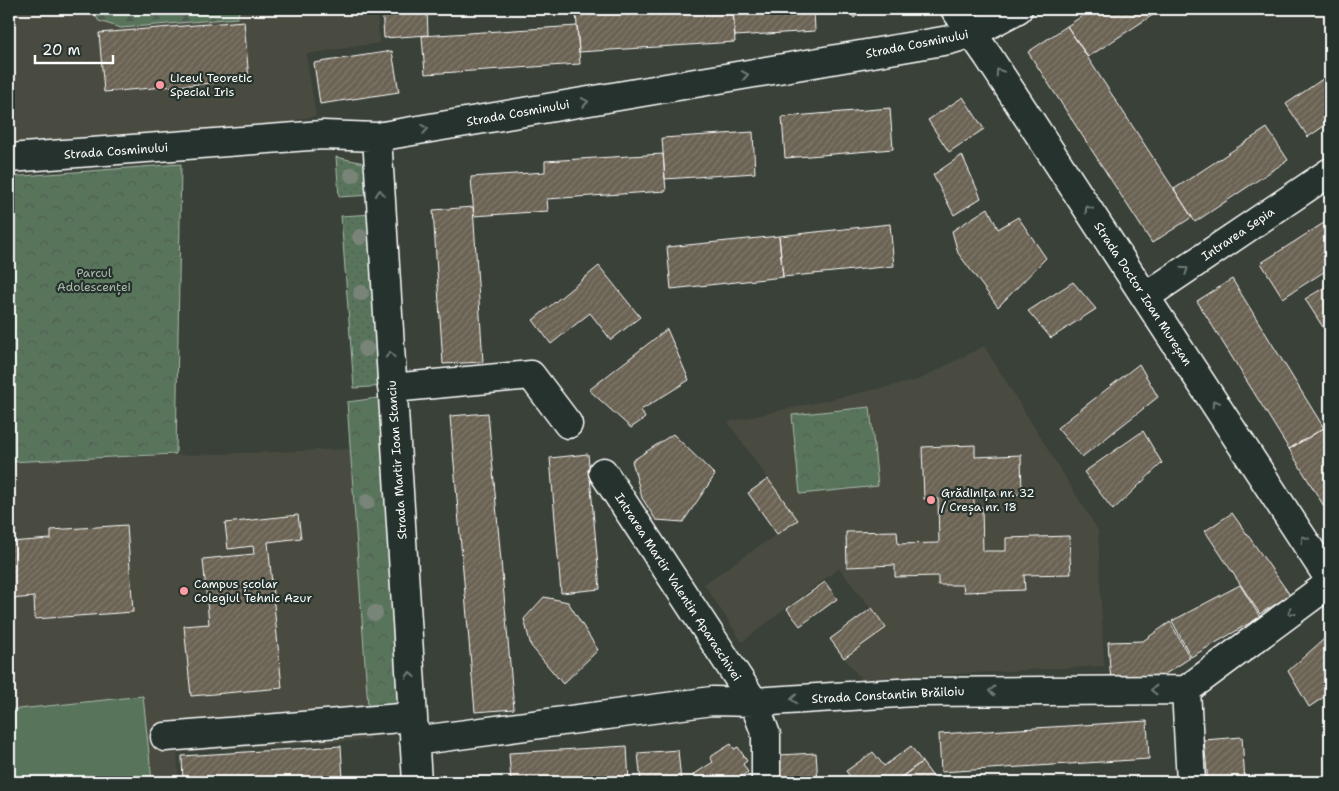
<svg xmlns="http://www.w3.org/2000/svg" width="1339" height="791" font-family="'Shantell Sans',sans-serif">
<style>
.built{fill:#484b40}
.grass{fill:url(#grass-dots);stroke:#acbaae}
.forest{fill:url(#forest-firs);stroke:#acbaae}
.park{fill:url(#park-crowns);stroke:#acbaae}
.pitch{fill:#59755c;stroke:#acbaae}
.building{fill:url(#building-hatch);stroke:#fff}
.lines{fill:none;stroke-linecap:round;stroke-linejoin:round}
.minor-casing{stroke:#fff;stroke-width:31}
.minor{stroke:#26332d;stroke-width:28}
.tree{fill:#798479}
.oneway{stroke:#727a76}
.poi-dot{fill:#ff9aa2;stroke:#26332d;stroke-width:2}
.labels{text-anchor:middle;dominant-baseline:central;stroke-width:4.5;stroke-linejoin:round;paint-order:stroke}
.street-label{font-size:12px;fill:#fff;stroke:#26332d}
.poi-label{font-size:12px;fill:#fff;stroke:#26332d;text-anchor:start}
.park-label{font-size:12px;fill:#acbaae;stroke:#26332d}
</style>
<defs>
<pattern id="grass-dots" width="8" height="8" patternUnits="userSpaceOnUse" patternTransform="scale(1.25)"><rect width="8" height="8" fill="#59755c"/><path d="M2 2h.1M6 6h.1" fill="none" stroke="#515c52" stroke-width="1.8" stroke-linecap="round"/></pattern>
<pattern id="forest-firs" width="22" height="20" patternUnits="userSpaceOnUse" patternTransform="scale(1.25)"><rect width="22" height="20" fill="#59755c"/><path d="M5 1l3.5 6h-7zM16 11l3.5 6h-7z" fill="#515c52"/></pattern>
<pattern id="park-crowns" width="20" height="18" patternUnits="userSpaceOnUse" patternTransform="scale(1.25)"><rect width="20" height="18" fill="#59755c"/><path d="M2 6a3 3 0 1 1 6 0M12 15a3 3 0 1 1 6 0" fill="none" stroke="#515c52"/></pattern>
<pattern id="building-hatch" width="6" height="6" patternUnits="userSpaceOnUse" patternTransform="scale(1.25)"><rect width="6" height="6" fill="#6a6253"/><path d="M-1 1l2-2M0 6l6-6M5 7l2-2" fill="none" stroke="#807a6d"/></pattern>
</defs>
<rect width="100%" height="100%" fill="#3a4138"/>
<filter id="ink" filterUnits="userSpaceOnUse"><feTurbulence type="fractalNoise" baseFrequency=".02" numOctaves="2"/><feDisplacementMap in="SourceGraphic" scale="10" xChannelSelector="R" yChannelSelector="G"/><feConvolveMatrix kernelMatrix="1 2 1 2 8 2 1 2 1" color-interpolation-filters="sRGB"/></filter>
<g filter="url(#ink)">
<!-- built -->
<path class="built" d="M9,9H377L379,43L306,54L316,116L259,127L9,147Z
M984,346L1098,530L1104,666L861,679L844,658L886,628L839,568L742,642L704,584L797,520L728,422L918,380Z
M350,449L370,740L177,752L179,782H9V462Z"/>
<!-- grass -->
<path class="grass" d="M336,157L369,164L372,195L339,197Z
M373,214L386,386L354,388L341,216Z"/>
<!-- forest -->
<path class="forest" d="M90,9H240L237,18L121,28L99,21Z"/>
<!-- park -->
<path class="park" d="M181,164L176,454L9,462V177Z
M393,396L413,717L369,721L347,402Z
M870,407L878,486L800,494L792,415Z"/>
<!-- pitch -->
<path class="pitch" d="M143,696L152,782H9V710Z"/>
<!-- building -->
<path class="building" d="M382,9H427L428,35L384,38Z
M646,9H733L735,42L579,52L576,13Z
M733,9H814L815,31L735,36Z
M849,9H865L854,18Z
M1093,9H1162L1088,57L1067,26Z
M244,21L249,80L104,92L99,33Z
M577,26L580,64L425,74L422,36Z
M1067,26L1192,217L1152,243L1028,52Z
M392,51L399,92L320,104L314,63Z
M1330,74V122L1308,137L1286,104Z
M9,77H13L15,102L9,103Z
M963,97L984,129L949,152L928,120Z
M890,108L893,149L785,158L782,117Z
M1267,128L1288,160L1195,222L1174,189Z
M753,132L755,173L665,179L662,138Z
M663,154L666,191L547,199L548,211L474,216L471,177L545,172V161Z
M962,155L981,198L954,215L933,175Z
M473,207L483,362L443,364L433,210Z
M988,208L998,229L1018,217L1046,258L998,307L958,253L952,231Z
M1330,219V268L1283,298L1261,263Z
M890,224L894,266L783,277L779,236Z
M779,236L783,277L671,289L667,247Z
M599,266L640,317L611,340L590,313L551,344L533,320Z
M1232,279L1324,428L1289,449L1197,301Z
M1073,282L1096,309L1051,338L1028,311Z
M1325,287L1330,295V338L1305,299Z
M667,329L689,380L641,410L645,418L631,428L589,390Z
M1139,364L1158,397L1082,457L1057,428Z
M488,413L514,709L475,712L450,416Z
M1324,428L1330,438V516L1289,449Z
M1143,431L1162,463L1113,510L1084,472Z
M673,434L715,475L683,522L656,520L642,498L632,461Z
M975,445V457L1021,455L1022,494L974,496V507H982L983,551H1006V538L1069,536L1071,574L1024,575L1025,590L964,592L963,585H938V576L895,577V565L847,567L846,532L897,531L898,544L939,543L938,499H924L922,447Z
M588,454L600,589L561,593L550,458Z
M768,479L798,520L777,534L748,493Z
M1232,513L1290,595L1260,614L1205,531Z
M298,515L301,538L268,542L282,688L191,696L184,626L209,624L203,559L254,554L253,546L228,549L225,523Z
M127,525L133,612L35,619L34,597L9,599V542L51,539V530Z
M825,582L837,599L800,626L787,609Z
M1240,585L1260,617L1191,657L1172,621Z
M544,597L568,602L598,650L563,684L531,646L524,619Z
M872,608L886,628L844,658L830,639Z
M1170,622L1190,658L1156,680L1111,682L1108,642L1143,641Z
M1324,639L1330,649V693L1309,707L1288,671Z
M1147,721L1149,759L941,772L939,734Z
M1242,737L1245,782H1208L1204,740Z
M731,744L734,749L738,747L747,761L743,764L748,772L733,782H698L693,775L713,762L710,757Z
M341,746L343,779H351V782H183L182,756Z
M627,746L629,782H511L509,753Z
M911,746L922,762L894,782H854L846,771L873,752L884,766Z
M678,750L681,782H641L638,753Z
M816,753L818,782H780L779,755Z
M922,762L934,778L928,782H895Z"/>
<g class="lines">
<!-- minor casing -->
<g class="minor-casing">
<path id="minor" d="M955,9L988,56L1330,580
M377,137L417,782
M9,158L323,135L377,137L949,40L973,33L1018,9
M1145,297L1330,172
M392,388L531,375L568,424
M603,472L754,702L766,735V782
M1186,690L1191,782
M165,737L413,717
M414,741L712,701L754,702L914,692L1186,690L1330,583"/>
</g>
<!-- minor -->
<use href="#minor" class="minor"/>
</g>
<!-- trees -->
<g class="tree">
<circle cx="352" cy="175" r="8"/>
<circle cx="360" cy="237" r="8"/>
<circle cx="361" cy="293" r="8"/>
<circle cx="366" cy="349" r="8"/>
<circle cx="367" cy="502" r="8"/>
<circle cx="375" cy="613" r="8"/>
</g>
<!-- one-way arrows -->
<defs><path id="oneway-chevron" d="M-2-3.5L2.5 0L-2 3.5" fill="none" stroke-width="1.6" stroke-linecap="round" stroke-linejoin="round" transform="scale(1.25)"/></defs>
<g class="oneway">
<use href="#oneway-chevron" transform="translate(999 72) rotate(-123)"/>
<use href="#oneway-chevron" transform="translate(745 75) rotate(-10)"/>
<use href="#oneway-chevron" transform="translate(585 102) rotate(-10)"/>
<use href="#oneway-chevron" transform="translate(425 129) rotate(-10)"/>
<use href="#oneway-chevron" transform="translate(380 193) rotate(-94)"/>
<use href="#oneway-chevron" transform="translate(1088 209) rotate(-123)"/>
<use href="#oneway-chevron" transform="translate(1185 270) rotate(-34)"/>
<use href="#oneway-chevron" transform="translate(390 355) rotate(-94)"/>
<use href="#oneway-chevron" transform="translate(1215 403) rotate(-123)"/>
<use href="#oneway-chevron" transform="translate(1304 539) rotate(-123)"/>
<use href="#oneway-chevron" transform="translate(1291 612) rotate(144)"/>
<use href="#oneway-chevron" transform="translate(410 675) rotate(-94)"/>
<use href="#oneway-chevron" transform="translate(1154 690) rotate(180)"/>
<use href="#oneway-chevron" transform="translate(992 691) rotate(180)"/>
<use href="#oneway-chevron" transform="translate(794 699) rotate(176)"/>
</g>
</g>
<!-- markers -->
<g class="poi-dot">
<circle cx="160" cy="85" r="5"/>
<circle cx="931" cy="500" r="5"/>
<circle cx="184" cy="591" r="5"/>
</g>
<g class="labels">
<!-- street labels -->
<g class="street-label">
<text transform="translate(917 44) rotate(-11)">Strada Cosminului</text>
<text transform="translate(518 113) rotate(-10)">Strada Cosminului</text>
<text transform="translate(116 151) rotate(-4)">Strada Cosminului</text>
<text transform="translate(1238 234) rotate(-34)">Intrarea Sepia</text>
<text transform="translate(1143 294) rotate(57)">Strada Doctor Ioan Mureșan</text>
<text transform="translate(397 460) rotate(-94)">Strada Martir Ioan Stanciu</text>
<text transform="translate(678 587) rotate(57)">Intrarea Martir Valentin Aparaschivei</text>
<text transform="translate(888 695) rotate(-3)">Strada Constantin Brăiloiu</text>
</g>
<!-- poi labels -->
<g class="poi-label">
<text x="170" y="78">Liceul Teoretic<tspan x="170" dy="14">Special Iris</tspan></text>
<text x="941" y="493">Grădinița nr. 32<tspan x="941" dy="14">/ Creșa nr. 18</tspan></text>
<text x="194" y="584">Campus școlar<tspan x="194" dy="14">Colegiul Tehnic Azur</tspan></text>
</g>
<!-- park labels -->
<g class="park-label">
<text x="94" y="273">Parcul<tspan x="94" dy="14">Adolescenței</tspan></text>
</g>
</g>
<!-- margin -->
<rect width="1339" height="791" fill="none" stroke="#26332d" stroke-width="30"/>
<rect x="15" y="15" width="1309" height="761" fill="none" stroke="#fff" stroke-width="2" filter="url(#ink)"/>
<!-- scale -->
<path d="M35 55v8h78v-8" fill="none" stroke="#ffffff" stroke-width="2.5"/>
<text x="42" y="55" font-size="15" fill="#ffffff" stroke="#26332d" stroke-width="4" paint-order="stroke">20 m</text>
</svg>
